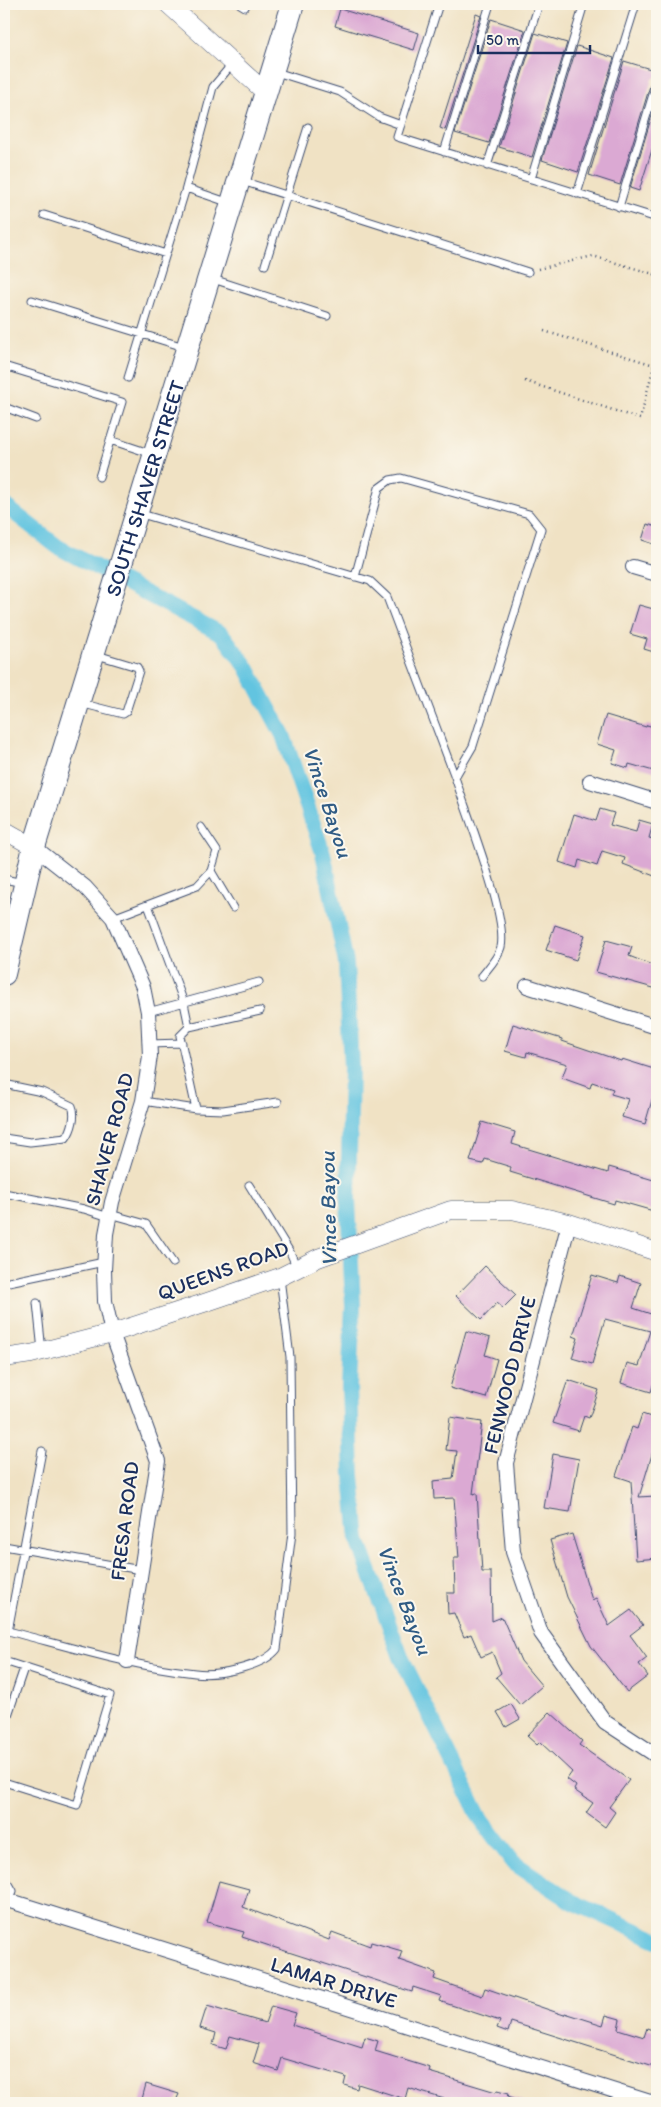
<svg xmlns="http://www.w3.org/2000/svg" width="661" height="2107" font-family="Itim,sans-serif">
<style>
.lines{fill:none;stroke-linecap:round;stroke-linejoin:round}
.canal{stroke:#62c4e0;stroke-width:16}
.building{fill:#dba9d3}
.service-casing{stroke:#3b4a6d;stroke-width:9}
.minor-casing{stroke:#3b4a6d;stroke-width:16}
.tertiary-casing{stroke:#3b4a6d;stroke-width:19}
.primary-casing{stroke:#3b4a6d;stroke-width:24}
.path{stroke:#3b4a6d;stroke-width:2.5;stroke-dasharray:1 4;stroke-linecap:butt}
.service{stroke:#fff;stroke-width:7}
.minor{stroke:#fff;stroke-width:14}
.tertiary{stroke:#fff;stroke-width:18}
.primary{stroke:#fff;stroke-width:22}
.labels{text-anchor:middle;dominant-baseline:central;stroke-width:4;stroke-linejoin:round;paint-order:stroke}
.street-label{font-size:21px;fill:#1b2f5e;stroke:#fbf7ec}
.water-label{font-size:22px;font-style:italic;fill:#305c85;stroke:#fbf7ec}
</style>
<rect width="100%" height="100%" fill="#fbf7ec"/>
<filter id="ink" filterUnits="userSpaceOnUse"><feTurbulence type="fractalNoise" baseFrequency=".02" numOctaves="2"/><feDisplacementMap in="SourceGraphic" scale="10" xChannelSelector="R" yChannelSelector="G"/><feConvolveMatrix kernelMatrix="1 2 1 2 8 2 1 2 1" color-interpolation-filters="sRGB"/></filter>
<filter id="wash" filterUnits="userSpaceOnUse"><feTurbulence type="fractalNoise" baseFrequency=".0096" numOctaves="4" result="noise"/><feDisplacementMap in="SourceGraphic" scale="20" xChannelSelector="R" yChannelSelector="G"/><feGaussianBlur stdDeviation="1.12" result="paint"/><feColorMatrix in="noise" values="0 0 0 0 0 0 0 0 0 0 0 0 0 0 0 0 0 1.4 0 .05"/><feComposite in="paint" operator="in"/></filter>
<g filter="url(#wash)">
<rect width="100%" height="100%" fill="#f0e2c4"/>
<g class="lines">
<!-- canal -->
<path class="canal" d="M4,505L58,547L222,634L246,666L283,735L323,853L346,963L351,1068L348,1199L353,1306L349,1386L352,1475L358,1540L401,1657L481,1820L514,1863L571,1901L657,1940"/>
</g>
<g id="blocks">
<!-- building -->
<path class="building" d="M340,9L419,33L414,50L335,26Z
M476,14L481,16L445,130L440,128Z
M491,19L525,30L489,143L455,133Z
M535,33L567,43L532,157L499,147Z
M577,46L614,58L578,172L542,160Z
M624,61L657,71V76L652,79L620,185L589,175Z
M657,99V134L639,191L630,188Z
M647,524L657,527V545L642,540Z
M639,605L657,610V653L644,649L647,639L630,634Z
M606,715L646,727L647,725L657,728V772L629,764L628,768L612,763L616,750L597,744Z
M600,809L614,813L610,825L636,832L639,820L653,824L649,838L657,840V877L623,864L625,858L602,851L597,866L579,860L577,868L559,862L574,814L596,821Z
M555,925L585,935L576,960L546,950Z
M606,940L632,947L629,956L657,967V989L596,972Z
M513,1024L562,1039V1041L621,1061L622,1059L657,1070V1083L645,1124L622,1117L628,1099L611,1094L613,1089L592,1082L590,1088L562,1078L567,1064L527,1052L526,1057L505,1051Z
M482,1122L515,1132L512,1144L608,1173L609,1167L657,1181V1212L615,1200L614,1204L510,1172L511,1167L485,1159L483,1164L470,1161Z
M485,1266L516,1295L503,1308L497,1303L481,1320L456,1296Z
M592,1275L618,1283L620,1276L641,1283L633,1308L657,1316V1383L654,1382L651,1392L621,1383L627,1363L639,1366L650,1331L605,1319L592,1364L572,1358L578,1338L573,1336Z
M466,1331L490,1338L485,1355L497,1359L486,1398L450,1388Z
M568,1380L599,1390L589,1418L584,1416L579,1431L553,1423Z
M642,1414L657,1419V1438L639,1497L655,1496L657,1558L636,1560L631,1481L616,1476L632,1427L637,1429Z
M450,1417L482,1422L473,1494L477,1493L482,1572H491L492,1621L502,1617L521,1661L542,1686L520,1705L496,1677L501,1673L492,1652L481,1657L471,1634L464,1637L454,1613L448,1614L447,1593H455L454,1558H459L454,1498L434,1499L433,1481L453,1479L457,1451L446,1450Z
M553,1454L579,1459L570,1512L544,1508Z
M572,1534L592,1600L596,1598L609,1626L631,1610L643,1625L630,1635L647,1658L639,1664L648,1676L627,1692L591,1646L567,1597L550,1540Z
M511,1704L520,1719L506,1727L497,1712Z
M550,1712L582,1741L579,1745L629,1780L609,1807L615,1812L605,1827L586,1813L593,1803L574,1790L576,1786L567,1779L572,1772L540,1742L537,1745L527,1736Z
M219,1881L249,1889L243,1907L329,1940L332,1932L370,1946L371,1942L402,1951L399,1960L436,1973L434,1979L482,1996L485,1988L564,2015L565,2013L603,2025L606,2015L620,2019L618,2029L644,2037L647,2028L657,2032V2068L511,2022L508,2032L497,2028L500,2021L439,2001L441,1996L413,1987L412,1992L242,1937L244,1932L207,1922Z
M207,2006L265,2023L271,2006L296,2013L292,2025L362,2047L365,2037L378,2041L375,2051L430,2068L429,2072L496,2092L497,2090L509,2093L508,2096L522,2101V2103H450L451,2101L408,2088L405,2099L358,2084L357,2089L344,2085L346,2077L282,2058L278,2071L253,2063L259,2044L230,2036L226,2049L213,2045L216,2033L200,2028Z
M146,2084L179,2094L175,2103H141Z"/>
</g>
</g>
<g filter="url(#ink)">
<use href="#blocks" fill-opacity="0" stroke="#3b4a6d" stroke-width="1"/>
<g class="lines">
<!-- service casing -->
<g class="service-casing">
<path id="service" d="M240,4L245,7L246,4
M439,4L397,137L657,218
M276,72L340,92L379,117L401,125
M444,152L490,4
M487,166L539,4
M531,179L584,4
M242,181L528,272
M186,188L213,87L233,63
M577,194L636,4
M619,207L657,81
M44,215L166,254
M265,265L308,127
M213,279L327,316
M32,300L184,347
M4,366L122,402L99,477
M128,378L186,188L230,203
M4,407L36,419
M110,440L152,454
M138,513L370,581L387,597L455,777
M355,577L379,488L390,480L401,478L529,514L541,529L473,746L455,777C466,812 508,916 501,947C498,958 489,967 482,976
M80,703L123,714L126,712L139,671L137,667L97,655
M211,871L233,908
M4,879L23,883
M148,905L184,1003L189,1027L180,1036L196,1109
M113,918L197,886L211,871L217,851L201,827
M148,1012L259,982
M189,1027L260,1011
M149,1044L182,1043
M4,1084L42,1092L72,1106C76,1115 72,1130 66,1138L30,1142L4,1138
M143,1101L196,1109L223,1110L278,1102
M249,1185L290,1252L297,1268
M4,1193L84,1209L109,1217
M110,1214L146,1224L173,1263
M4,1283L104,1262
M37,1303L42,1351
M4,1546L141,1570
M4,1630C67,1646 130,1666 195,1673C217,1676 263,1667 277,1649L292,1533L290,1357L280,1278
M8,1631L42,1451
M4,1661L110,1695L77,1805L4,1782
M4,1727L24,1668
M4,1883L9,1884L13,1891L9,1901"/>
</g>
<!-- minor casing -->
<g class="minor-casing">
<path id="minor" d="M633,567L657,574
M590,781L657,802
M34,847L85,887L113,918L143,987L148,1012L150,1056L143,1101L112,1202L106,1234L104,1270L105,1301L112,1333L158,1461L127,1661
M527,986L657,1027
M569,1223L506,1463L513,1552L541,1633L605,1722L657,1756
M4,1899L653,2103"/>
</g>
<!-- tertiary casing -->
<g class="tertiary-casing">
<path id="tertiary" d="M168,4L265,92
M4,830L34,847
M4,1358L31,1354L112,1333L207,1302L280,1277L318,1258L451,1210H512L569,1223L657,1252"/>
</g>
<!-- primary casing -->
<g class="primary-casing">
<g id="primary">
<path id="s1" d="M4,974L34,847L293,4"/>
</g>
</g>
<!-- path -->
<path class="path" d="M538,269L593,256L657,275
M544,331L654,365
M525,381L640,419L657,354"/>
<!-- service -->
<use href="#service" class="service"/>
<!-- minor -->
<use href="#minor" class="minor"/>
<!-- tertiary -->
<use href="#tertiary" class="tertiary"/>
<!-- primary -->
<use href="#primary" class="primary"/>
</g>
</g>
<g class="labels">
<!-- street labels -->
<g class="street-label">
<text stroke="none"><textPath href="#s1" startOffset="506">SOUTH SHAVER STREET</textPath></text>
<text transform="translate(109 1139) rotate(-75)">SHAVER ROAD</text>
<text transform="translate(223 1270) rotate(-20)">QUEENS ROAD</text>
<text transform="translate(509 1375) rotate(-76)">FENWOOD DRIVE</text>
<text transform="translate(124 1521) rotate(-83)">FRESA ROAD</text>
<text transform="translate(334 1982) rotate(17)">LAMAR DRIVE</text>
</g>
<!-- water labels -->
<g class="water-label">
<text transform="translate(328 802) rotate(72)">Vince Bayou</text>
<text transform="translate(328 1209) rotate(-91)">Vince Bayou</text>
<text transform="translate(405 1600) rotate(69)">Vince Bayou</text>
</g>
</g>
<!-- margin -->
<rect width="661" height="2107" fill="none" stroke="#fbf7ec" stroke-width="20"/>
<!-- scale -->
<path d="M478 45v8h112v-8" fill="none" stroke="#1b2f5e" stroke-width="2.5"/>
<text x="486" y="45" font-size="15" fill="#1b2f5e" stroke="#fbf7ec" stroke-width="4" paint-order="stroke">50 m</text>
</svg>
